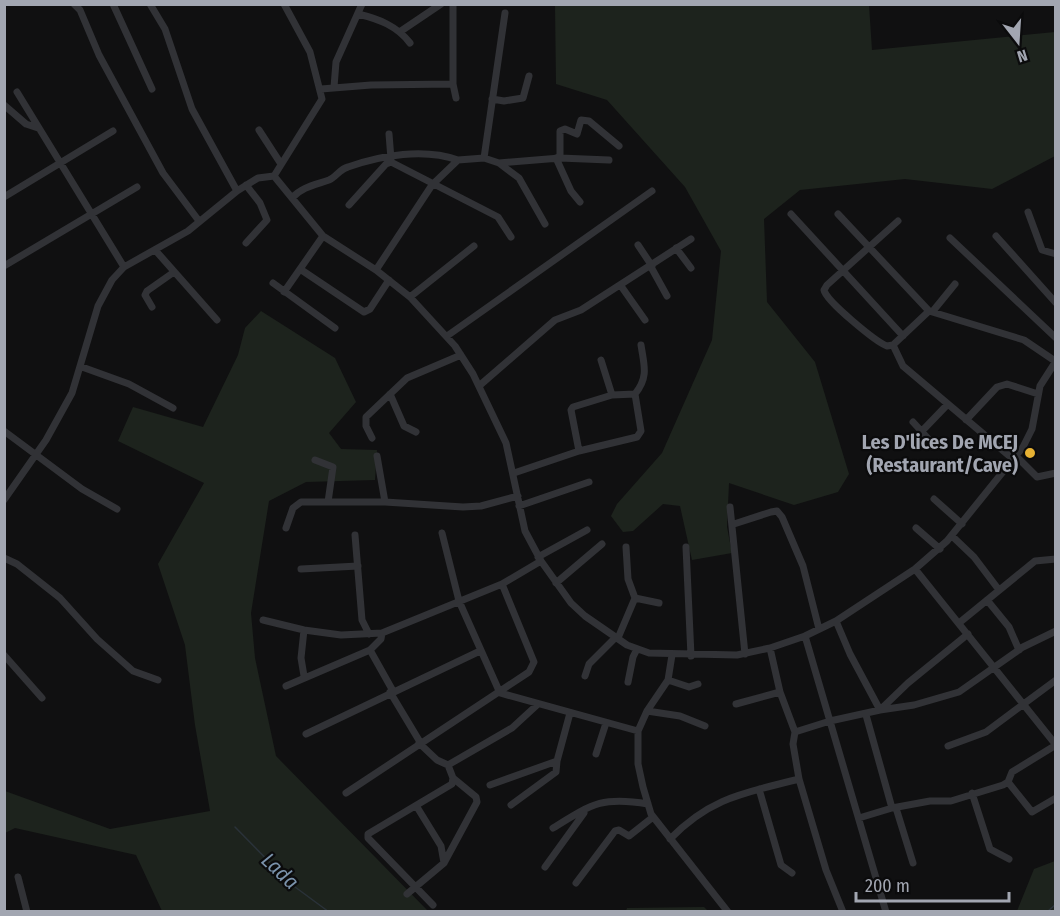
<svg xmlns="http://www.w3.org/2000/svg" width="1060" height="916" font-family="'Fira Sans Condensed',sans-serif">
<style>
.green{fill:#1d231d}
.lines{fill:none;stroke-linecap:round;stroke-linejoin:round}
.stream{stroke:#2a3239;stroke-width:1.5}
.minor{stroke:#313236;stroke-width:7}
.poi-dot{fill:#e6b133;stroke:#0b0b0c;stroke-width:2}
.labels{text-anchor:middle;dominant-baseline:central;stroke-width:4.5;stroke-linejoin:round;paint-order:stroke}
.poi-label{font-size:20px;font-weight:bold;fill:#a2a6b1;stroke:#0b0b0c;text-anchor:end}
.water-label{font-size:21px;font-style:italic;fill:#7a92ab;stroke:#0b0b0c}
</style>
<rect width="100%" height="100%" fill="#101011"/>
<!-- green -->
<path class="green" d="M555,5H869L872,50L1055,32V156L992,189L905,179L800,190L764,219L767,302L815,362L849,474L838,492L794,505L729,483L727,527L732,553L692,560L680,506L663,504L633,531L623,532L611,516L617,504L662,453L712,340L721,251L685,187L607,100L556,84Z
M261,311L335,358L356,402L329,433L341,449L377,450L375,480L306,482L269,501L251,613L255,658L276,756L428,911H162L136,855L15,828L5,833V791L110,829L210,811L195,725L185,645L158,564L204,483L118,441L133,407L203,427L238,355L245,328Z
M1055,861V911H1017L1034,869Z
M704,907L708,911H626L627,908Z"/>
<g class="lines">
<!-- stream -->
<path class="stream" d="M235,827L291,884L329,912
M1047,912L1056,904"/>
<!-- minor -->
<path class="minor" d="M74,4L80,10L99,55L163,173L199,221
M113,4L152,89
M150,4L165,29L192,109L237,191
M453,4V84L456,98
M358,14C379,19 397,26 410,43
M401,31L441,4
M334,87L336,62L362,4
M321,89L371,85L453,84
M17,92L124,267
M492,99L504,101L523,98L529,76
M4,105L26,124L38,128
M259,130L281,164
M389,134L391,159
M484,158L505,13
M556,158L571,191L580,202
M560,158V131L565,129L577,134L581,120L589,121L619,146
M391,162L498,217L511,237
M499,163L560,158L609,160
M274,176L322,99L310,52L284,4
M4,197L113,131
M292,198C302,187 315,185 329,180C336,177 340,169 348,167C382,155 424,148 458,160
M349,205L386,164L391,162
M1028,212L1042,250L1056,254
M791,214L903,336
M838,214L929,311L1024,340L1055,361
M898,221L827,285L824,290C826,301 876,342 887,346L893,345L929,311
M996,236L1056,303
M950,238L1056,338
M246,243L267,220L260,203L246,185
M638,245L652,266
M676,248L691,268
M156,251L217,320
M4,266L137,187
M651,267L667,296
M300,269L364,312L370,309L389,280
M376,270L432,185L458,160L484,158L499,163L519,178L545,224
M273,283L335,328
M621,286L645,320
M284,292L323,236
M410,297L474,246
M152,307L145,295L147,291L174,272
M933,311L955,284
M447,336L652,191
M893,345L903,366L1013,459
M601,360L612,395
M82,367L129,384L173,408
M479,386L555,320L581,310L691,239
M390,394L404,426L416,432
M635,394C649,377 644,365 641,345
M966,420L997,387L1007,384L1038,394
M913,422L934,445
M4,431L82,489L117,509
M922,431L947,405
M372,438L366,426V417L407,378L461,355
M579,451L571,410L573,407L612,395L635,394
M377,456L385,502
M1016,456L1037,477L1056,473
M315,460L333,467L328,502
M514,473L579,451L637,437L641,431L635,394
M934,499L962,524
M4,500L46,440L72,393L98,306L112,280L124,267L188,231L237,191L258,178L274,176L323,236L376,270L410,297L455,346L473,374L506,443L525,531L541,561L571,603L585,616L627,645L649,653L737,655L770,648L805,636L836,621L915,569L947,541L1023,447L1032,429L1040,386L1056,361
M519,506L589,482
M730,507L745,654
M734,524L771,512L777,511L782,517L803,566L819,629
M286,528L293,508L301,502H385L463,507L481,506L518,496
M916,528L940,549
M442,533L459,601L500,693L638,731
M355,535L362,620L369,634
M952,536L974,557L999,590
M686,547L691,656
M538,557L587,530
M4,558L17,564L60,598L97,639L133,671L158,680
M301,569L358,566
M915,569L1056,745
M556,583L602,544
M635,598L659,603
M987,600L1009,627L1019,650
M263,620L304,630L341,635L382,633L502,584L541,561
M836,621L850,654L880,710L914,705L959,692L1023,647L1056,631
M959,623L1035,561L1056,559
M805,636L886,912
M618,638L635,598L628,579L626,547
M770,648L780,692L795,732L793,744L799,779L826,870L843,912
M370,650L393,691
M4,655L42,698
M672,655L668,680L647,711L638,731V764L643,787L651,814L728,912
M304,676L301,658L304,630
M585,676L589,664L616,637
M668,680L689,687L698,684
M628,682L633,657L637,649
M286,686L370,650L381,639L382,633
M390,692L420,742
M736,704L780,692
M647,711L680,716L705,726
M866,715L892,808
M795,732L830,721L880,710L908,683L968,634
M306,734L480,651
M419,743L437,760L448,765L453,778L452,784L368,834V838L433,905
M948,746L986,732L1056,680
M596,754L606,723
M448,765L512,728L537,705
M1008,782L1032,812L1056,798
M490,785L557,761L570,713
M759,789L781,865L792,873
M346,793L529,672L534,662L502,584
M972,793L990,849L1009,859
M511,805L556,772L557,761
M417,807L441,846L444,863
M896,808L913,863
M859,818L892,808L930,801H951L1003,785L1008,782L1012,772L1056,745
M553,828C592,804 602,796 648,804
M670,839C711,797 745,793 799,779
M545,867L584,813
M18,877L27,912
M576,883L615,831L619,830L629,836L653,817
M407,894L444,863L477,802L476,797L453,778"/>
</g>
<!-- markers -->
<circle class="poi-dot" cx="1030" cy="453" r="6"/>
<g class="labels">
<!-- poi labels -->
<g class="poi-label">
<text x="1018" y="442">Les D'lices De MCEJ<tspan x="1018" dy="23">(Restaurant/Cave)</tspan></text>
</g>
<!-- water labels -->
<g class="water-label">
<text transform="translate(280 871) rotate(43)">Lada</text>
</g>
</g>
<!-- border -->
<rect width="1060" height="916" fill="none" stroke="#a2a6b1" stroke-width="12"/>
<!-- north arrow -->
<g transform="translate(1018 42) rotate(163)" stroke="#0b0b0c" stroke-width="4.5" paint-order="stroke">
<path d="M0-4.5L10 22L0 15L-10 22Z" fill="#a2a6b1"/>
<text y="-9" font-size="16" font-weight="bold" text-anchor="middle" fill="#a2a6b1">N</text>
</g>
<!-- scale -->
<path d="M856 892v9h153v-9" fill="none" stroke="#a2a6b1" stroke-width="3"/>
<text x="865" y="892" font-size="18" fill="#a2a6b1" stroke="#0b0b0c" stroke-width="4.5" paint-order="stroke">200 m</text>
</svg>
